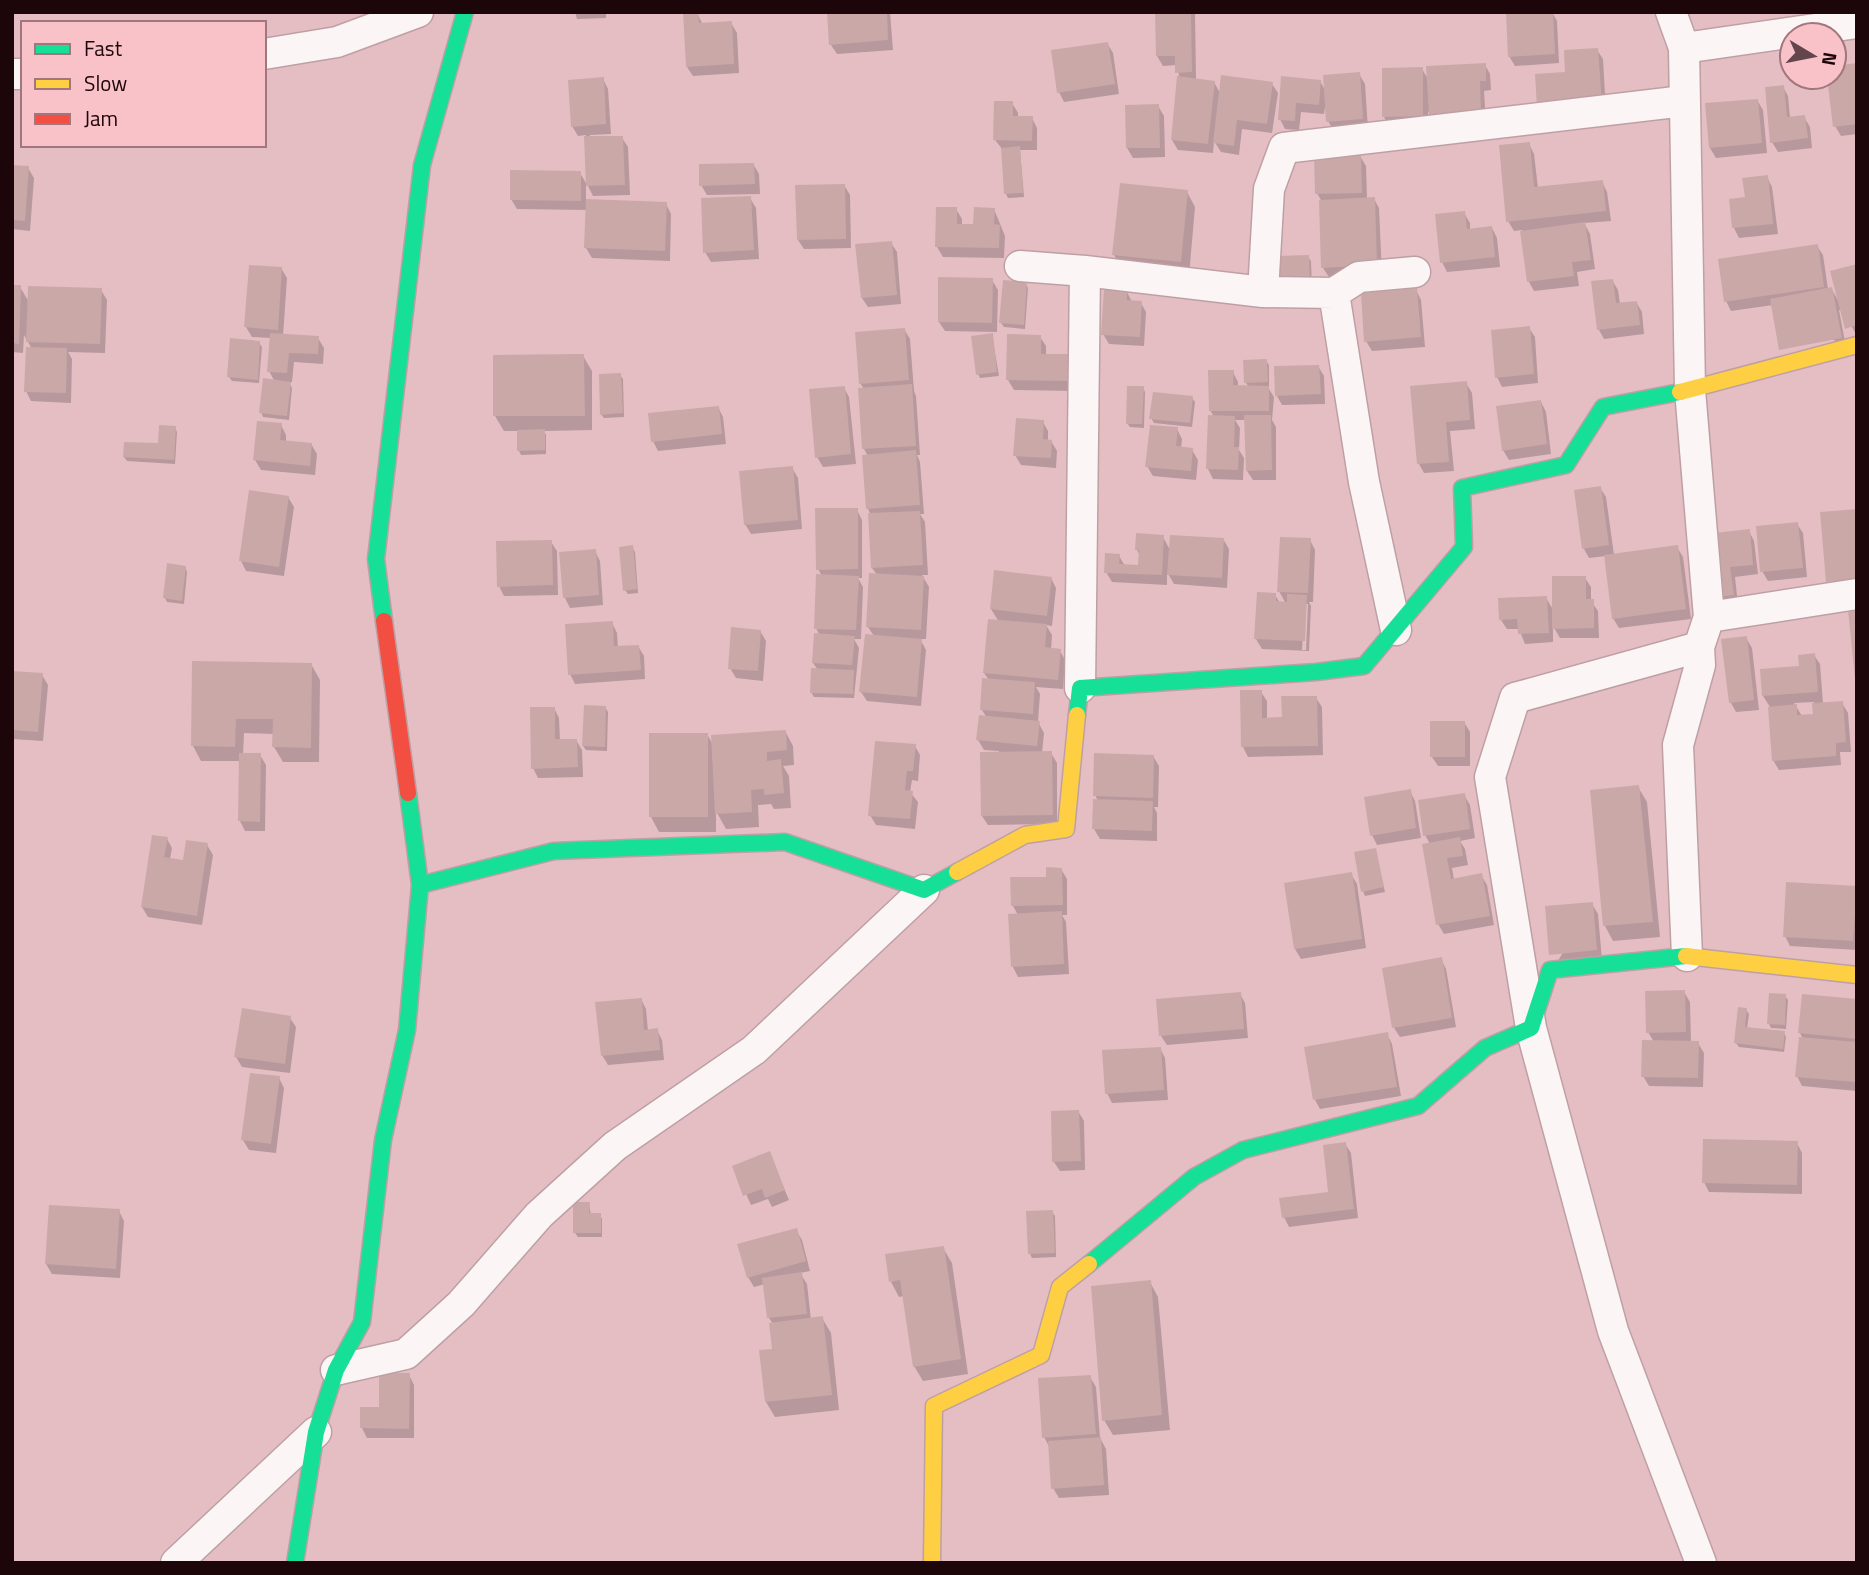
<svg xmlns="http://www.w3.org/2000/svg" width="1869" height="1575" font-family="'Titillium Web',sans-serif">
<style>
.shadow{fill:#0003;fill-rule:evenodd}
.building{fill:#caa8a8}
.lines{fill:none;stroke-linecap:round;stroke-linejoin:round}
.street-casing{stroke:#bea0a4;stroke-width:33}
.fast-casing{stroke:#bea0a4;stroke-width:19}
.slow-casing{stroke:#bea0a4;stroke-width:19}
.jam-casing{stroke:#bea0a4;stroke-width:19}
.street{stroke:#fbf5f6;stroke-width:30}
.fast{stroke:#16e098;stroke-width:16}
.slow{stroke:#ffcf43;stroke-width:16}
.jam{stroke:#f24e42;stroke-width:16}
</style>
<rect width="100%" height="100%" fill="#e5bec4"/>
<!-- shadow -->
<path class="shadow" d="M575,12H606V18L577,19Z
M829,12H890L893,50L837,54L831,45Z
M1156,12H1195L1196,80L1214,82L1221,95L1272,84L1278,93L1272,133L1242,129L1239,155L1221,152L1214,141L1213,153L1178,150L1172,140L1179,76L1177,65L1163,66L1157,56Z
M1552,12L1557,21L1559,63L1515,66L1509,56Z
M1801,12H1840L1804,18Z
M697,13L703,25L731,23L737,33L739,73L693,76L687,67Z
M1107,43L1113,53L1119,94L1064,102L1059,92Z
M1597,50L1603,59L1606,113L1567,74Z
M1485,65L1490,74L1491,90L1484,91L1486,123L1436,126L1428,111V126L1390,127L1384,117L1422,69L1429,81Z
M1857,65V134L1841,136L1835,126L1829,77H1834V68Z
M1359,74L1365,84L1368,129L1334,131L1328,121L1327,107H1325L1324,114L1301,112L1299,130L1285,129L1280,119L1283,78L1320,81L1326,92Z
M603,79L608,89L611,134L590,135V138H622L628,147L630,195L593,196L588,186L586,135L578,136L572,126Z
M1783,87L1788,96L1790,118L1804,117L1810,127L1812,148L1778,152L1772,142Z
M1757,100L1763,110L1767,153L1716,158L1710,148L1707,105Z
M1012,103L1018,113V118H1032L1037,128V150H1020L1024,197L1008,198L1006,194L1003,150L995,140Z
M1126,106H1158L1164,116L1165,157L1133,158L1127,148Z
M1529,144L1534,154L1538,188L1602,182L1607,192L1611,221L1584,223L1590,234L1595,269L1577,272L1579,286L1534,291L1529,282L1522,230L1514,231L1508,221Z
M1360,156L1366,166L1367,199H1374L1379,208L1382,274L1329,277L1323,268L1322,202L1317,193Z
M753,164L759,174L760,194L707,195L701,185Z
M12,167L28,168L34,178L30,231L12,229Z
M580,173L586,183V201L666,204L671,214L670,261L592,258L586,248L588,210L517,209L511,199Z
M1767,177L1772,187L1778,234L1739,238L1734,228L1731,201L1747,199Z
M844,185L850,195L851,248L804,249L798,240Z
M1187,192L1195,207L1189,276L1123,270L1114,255Z
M750,198L756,208L759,259L711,262L705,252Z
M956,209L962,219V226H975L994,209L1005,236L1004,258L943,257L937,247Z
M1464,213L1470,223V230L1492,228L1497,238L1500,267L1447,272L1442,262Z
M891,243L897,252L901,304L868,307L862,298Z
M1817,246L1823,255L1828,289L1831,288L1839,302L1857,266V336L1842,310H1839L1846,347L1773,305L1731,311L1726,301Z
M1308,257L1311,261L1312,289L1281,290Z
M281,268L287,278L283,336L318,338L324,348L323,364L294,362L292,382H289L292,388L289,420L263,417L261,412L275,382L269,371L271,338L252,337L246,327Z
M992,280L998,290L997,332L945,331L939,322Z
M1612,280L1618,290L1620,304L1636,302L1642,312L1644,334L1604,339L1599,330Z
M1026,284L1028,288L1025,329L1004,327L1001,323Z
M12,287H20L29,302L101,290L107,300L105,353L68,352L72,359L71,403L31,401L26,391L32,349L24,335L23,353L12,352Z
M1126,290L1132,302L1141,303L1146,312L1144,346L1109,344L1103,334Z
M1416,290L1421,300L1425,347L1372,351L1366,341Z
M1529,328L1535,337L1538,383L1502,387L1497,377Z
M904,329L910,339L914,391L916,396L920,455H917L920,462L924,514H920L925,522L928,575H922L929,587L926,639H920L926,650L921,706L867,701L861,692L874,636L868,627L877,575L872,568L871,515L868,509V456L864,449V389L860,383Z
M992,335L999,376L980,378L978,374Z
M1040,337L1046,346V355L1070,356L1075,391L1014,390L1008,380Z
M259,343L262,347L259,383L232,381L229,377Z
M583,356L592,371V430L544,431L546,435V454L521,455L519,451L518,431H504L495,416Z
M1266,361L1269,365V386H1267L1274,397L1272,420L1276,427V480H1253L1247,471L1246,420H1235L1240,428L1239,450L1244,458L1243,480L1213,479L1208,469L1214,417L1210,410L1233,372L1238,382V387H1249L1246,383Z
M1318,366L1324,376L1325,404L1282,405L1277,396Z
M620,375L623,379L624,417L604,418L601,414Z
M1466,383L1472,393L1475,429L1450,431L1454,471L1424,473L1419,464Z
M844,388L849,397L856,464L823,467L817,457Z
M1143,388L1145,392L1144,428L1130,427L1127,423Z
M1192,398L1195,402L1192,427L1154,423L1151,418Z
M1541,402L1546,412L1551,454L1509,460L1503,450Z
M718,407L723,417L726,444L658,451L653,441Z
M1043,422L1048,431V441H1051L1057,451L1056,468L1021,465L1015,455Z
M281,425L286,435V442L311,444L317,454L315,475L261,470L255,460Z
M175,428L177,432L175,464L127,461L124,457L159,445Z
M1177,429L1182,439L1181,449L1192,450L1198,460L1196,480L1153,476L1147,466Z
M792,468L798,478L802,529L751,534L745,524Z
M1600,488L1606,497L1614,555L1677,547L1683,557L1691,619L1619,628L1613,618L1606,556L1589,558L1584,549Z
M288,497L294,507L284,576L246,571L241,561Z
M857,510L862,520V578H858L863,587L861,639H854L859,648L854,698L814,697L811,692L818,670L813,663L820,636L816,628L822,576L818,569Z
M1797,524L1803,533L1807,577L1768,581L1762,571Z
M1749,531L1754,541L1758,574L1735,577L1738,605L1728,606L1722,596L1716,534Z
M1163,537L1170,550L1223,539L1229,549L1227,588L1174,584L1167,572V585L1112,582L1106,572L1119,556L1125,566L1140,567V556L1137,550Z
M1310,540L1315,550L1313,602H1309L1311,606L1309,651L1262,649L1256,639L1275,595L1280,603L1286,604L1279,591ZM1305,604H1308L1306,650H1302Z
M551,542L557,551L558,595L504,596L499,586Z
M632,547L635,552L638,593L628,594L625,590Z
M595,551L600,561L603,605L570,608L565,598Z
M185,567L187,572L184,604L167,602L165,598Z
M1051,578L1056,588L1052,626L1046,625L1052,635L1051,650L1060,651L1065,660L1063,689L1036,687L1040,694L1038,722L1044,733L1042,753H1051L1057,763V824L988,825L982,816L999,751L984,750L978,740L987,718L982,710L989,680L984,673L999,622L991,609Z
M1585,578L1591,587V601L1598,611L1599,638H1560L1553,626V642L1525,644L1519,629H1507L1501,620L1546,598L1554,611Z
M612,623L617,633L618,648L638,646L644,656L645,679L575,684L570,674Z
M760,631L766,641L763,681L736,678L730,668Z
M1746,638L1752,648L1759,710L1736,712L1731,703Z
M1814,655L1820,664L1823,704L1842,703L1848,713L1851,752H1840L1841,765L1779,770L1773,760L1770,707L1763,696ZM1814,702L1815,715L1802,716L1794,703Z
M311,664L320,680L319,762H283L274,747V734L244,733L243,755H260L266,765L265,831H245L240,821L241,761H201L193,746Z
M12,672L42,675L48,685L43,741L12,739Z
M1261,692L1267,701V720L1284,719L1316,698L1322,707L1323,755L1248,757L1243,747Z
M605,707L608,712L607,751L586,750L583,746Z
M554,708L559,718L560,741L576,740L582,750L583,777L538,778L533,768Z
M1464,722L1470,732V766H1438L1432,757Z
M785,731L793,746L794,765L783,766L789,776L791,808L774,809L771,804L758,805L759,827L726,829L716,811V832H659L651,817L707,734L713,745Z
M915,746L920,755L918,781L912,780L910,792L918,802L915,829L876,825L870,815Z
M1153,756L1159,766L1158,807H1154L1157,813V841L1100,839L1094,829L1098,801L1095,795Z
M1638,787L1647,802L1660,937L1613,941L1605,926Z
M1410,791L1415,801L1421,838L1377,845L1372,835Z
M1464,795L1470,805L1475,838L1460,841L1465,849L1468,865L1452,868L1454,880L1481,875L1487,885L1494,925L1444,934L1438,924L1430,844L1425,835Z
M167,839L172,848L170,859L184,862L207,845L213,855L202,925L148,917L142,907Z
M1375,850L1385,892L1365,896L1363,891Z
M1061,869L1067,879V915H1062L1066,922L1069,974L1018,977L1013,967L1018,915L1013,906Z
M1351,874L1357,884L1366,948L1301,959L1295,949Z
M1857,889V950L1790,946L1785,936Z
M1592,904L1598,914L1602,960L1556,964Z
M1441,959L1446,969L1456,1027L1400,1037L1394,1028Z
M1684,992L1690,1002L1691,1043H1698L1704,1053L1703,1087L1649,1086L1643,1076L1654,1042L1648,1032Z
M1240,994L1245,1003L1248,1038L1167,1045L1161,1036Z
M1785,996L1788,1000L1786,1029L1771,1028L1769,1024Z
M641,999L646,1009L648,1031L657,1030L662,1040L664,1060L608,1065L602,1055Z
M1857,1000V1091L1802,1086L1797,1076L1803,1039L1800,1033Z
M1746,1010L1749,1014L1747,1029L1784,1033L1786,1037L1784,1052L1739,1047L1736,1043Z
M290,1018L296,1027L290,1073L242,1067L236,1057Z
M1387,1034L1392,1044L1401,1096L1320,1109L1315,1100Z
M1160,1048L1165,1058L1168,1100L1112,1103L1107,1093Z
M279,1078L284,1088L276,1153L249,1150L243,1140Z
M1078,1111L1084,1121L1085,1170L1060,1171L1054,1162Z
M1797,1143L1802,1153V1194L1709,1192L1704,1182Z
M1345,1144L1351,1153L1358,1218L1289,1227L1284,1217L1330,1193Z
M769,1153L789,1200L772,1207L768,1199L751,1205L734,1167Z
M589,1204L591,1215H600L602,1219V1237H578L575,1233Z
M119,1211L124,1221L120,1278L52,1274L46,1264Z
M1052,1212L1055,1216L1056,1257L1032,1258L1030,1254Z
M796,1230L802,1240L810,1271L800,1273L807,1284L811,1320L822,1318L831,1333L839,1410L775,1417L766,1402L761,1352L774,1350L773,1324L769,1318L765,1284L754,1287L748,1277Z
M943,1248L952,1263L968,1374L923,1381L914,1366L904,1296L899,1297L891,1282Z
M1150,1282L1158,1297L1170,1430L1113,1435L1104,1420Z
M409,1375L414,1385V1438H367L362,1428Z
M1090,1377L1096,1387L1100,1438L1106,1449L1109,1495L1059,1498L1053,1488L1050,1448L1044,1437Z"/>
<!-- building -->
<path class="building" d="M683,12H698L699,23L732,21L734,64L686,67Z
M827,12H887L888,40L829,45Z
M1155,12H1191L1192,72L1175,73V56H1156Z
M1506,12H1553L1555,54L1508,57Z
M1108,42L1115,84L1057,93L1051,50Z
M1598,48L1602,104L1537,108L1535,74L1565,72L1564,50Z
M1486,63V81H1480L1481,113L1429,116L1426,66Z
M1857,63V124L1833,127L1827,77H1834V66Z
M1423,67V116L1382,117V68Z
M1360,72L1363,119L1326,122L1323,75Z
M1221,75L1273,82L1267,124L1237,120L1234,146L1213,143Z
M1177,76L1215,81L1208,144L1171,140Z
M1281,76L1321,80L1319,105L1296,103L1295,121L1278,120Z
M604,77L606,124L571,127L568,80Z
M1784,85L1787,117L1805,115L1808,138L1770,143L1765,87Z
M1758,99L1762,143L1709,148L1705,103Z
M994,101H1013V116H1033L1032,141L993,140Z
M1159,104L1160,148H1126L1125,105Z
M584,136H623L625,185L586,186Z
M1530,142L1534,187L1603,180L1606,211L1506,222L1499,145Z
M1020,146L1023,193L1004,194L1001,148Z
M1361,154L1362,193L1315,194L1314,155Z
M754,163L755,184L699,186V164Z
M12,165L29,166L25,221L12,220Z
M510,170L581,171V201L510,200Z
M1768,175L1773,224L1732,228L1729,199L1745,197L1742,178Z
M1120,183L1188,190L1181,262L1112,255Z
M845,184L846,239L797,240L795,185Z
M751,196L754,250L703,253L701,198Z
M1375,197L1377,265L1321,268L1319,200Z
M586,199L667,202L665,251L584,248Z
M936,207H957V224H973L974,207L995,208L994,224L1000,225L999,248L935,247Z
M1465,211L1467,229L1492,226L1495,257L1440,263L1435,214Z
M1585,222L1591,260L1572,262L1574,276L1527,282L1520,231Z
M892,241L897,295L861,298L855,244Z
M1818,244L1824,287L1724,302L1718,259Z
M1309,255L1310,285L1277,286L1276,256Z
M1857,264V325L1845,329L1830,271Z
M249,265L282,267L278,330L244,327Z
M938,277L993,278L992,323L938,322Z
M1613,279L1616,303L1637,301L1640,325L1597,330L1591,281Z
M1003,280L1027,282L1024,325L999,323Z
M12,285H21L19,344L12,343Z
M28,286L102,288L100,344L26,342Z
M1104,287L1127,288V300L1142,301L1140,337L1101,335Z
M1832,287L1842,338L1779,350L1770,299Z
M1417,288L1421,337L1364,342L1361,293Z
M1530,326L1534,374L1495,378L1491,330Z
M905,328L909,380L859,384L855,332Z
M270,333L319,336L318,354L289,353L287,373L267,372Z
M993,333L997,372L976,375L971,336Z
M1007,334L1041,335V354H1071L1070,381L1006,380Z
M230,338L260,341L258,380L227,377Z
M26,347L67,348L66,393L24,392Z
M584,354L585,416H493V355Z
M1267,359L1268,382L1244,383L1243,360Z
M1319,365L1321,394L1275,396L1274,366Z
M1208,370H1234L1233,385L1269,386V411H1209Z
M621,373L623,413L600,415L599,374Z
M263,378L291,382L287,416L259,413Z
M1467,381L1470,420L1446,422L1449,462L1417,464L1410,386Z
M912,384L916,446L862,449L858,388Z
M845,386L851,454L815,458L809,389Z
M1127,386H1144L1142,424H1126Z
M1153,392L1193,396L1190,423L1149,419Z
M1541,400L1547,444L1502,451L1496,406Z
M719,406L722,434L651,442L648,413Z
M1208,415L1235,416L1234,447H1239L1238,470L1206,469Z
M1244,415H1271L1272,470L1246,471Z
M1016,418L1044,420L1043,439L1052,440L1051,458L1013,456Z
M257,421L282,423L280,440L312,443L310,466L253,460Z
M159,425L176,426L174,460L123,457L124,442L158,443Z
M1150,425L1178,427L1176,446L1193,448L1191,471L1145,467Z
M545,429V450L517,451V430Z
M916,450L920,505L866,509L862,455Z
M793,466L798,520L744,525L739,471Z
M1601,486L1609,545L1582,549L1574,490Z
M249,490L289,496L279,567L239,561Z
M815,508H858V569L816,570Z
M1857,509V579L1826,582L1820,512Z
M920,511L923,565L871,568L868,513Z
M1798,522L1803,568L1760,572L1756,526Z
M1750,529L1753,565L1730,567L1734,595L1720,597L1714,533Z
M1136,533L1164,535L1162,575L1104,573L1105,553L1120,554L1119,564L1138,565L1139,550H1135Z
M1170,535L1224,538L1222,578L1167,575Z
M1280,537L1311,538L1308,593L1277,592Z
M552,540L553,585L497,587L496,541Z
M633,545L637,589L623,591L619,547Z
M1678,545L1686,609L1612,619L1604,555Z
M596,549L599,595L563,598L559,552Z
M167,563L186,566L182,601L163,598Z
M994,570L1052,577L1047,616L990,609Z
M869,573L924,576L921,630L866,627Z
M816,574L859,576L856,630L814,629Z
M1552,576H1586V599H1594V628L1552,629Z
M1257,592L1276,593V601L1287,602V594L1307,595L1305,641L1254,639Z
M1547,596L1549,633L1518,634L1517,619L1499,620L1498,598Z
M1857,609V679H1855L1848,610Z
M988,619L1047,624L1045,647L1061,649L1058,680L983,673Z
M613,621L614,646L639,645L641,670L568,675L565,624Z
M731,627L761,630L758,671L728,669Z
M814,633L855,636L852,665L812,663Z
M865,634L922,639L917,697L859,692Z
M1747,636L1754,700L1729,703L1721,639Z
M1815,653L1818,692L1762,696L1760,669L1799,666L1798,655Z
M192,661L312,663L311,748L272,747L273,719H236L235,747L191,746Z
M811,668L854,670L853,694L810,693Z
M12,671L43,673L38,732L12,730Z
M982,678L1035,682L1033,714L980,710Z
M1240,690H1262V718L1282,717L1281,696H1317L1318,746L1241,747Z
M1843,701L1846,742L1836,743V756L1772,761L1768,707L1797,704V715L1813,714L1812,703Z
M584,705L606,706L605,747L582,746Z
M530,707H555V739H577L578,767L531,769Z
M979,715L1040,721L1037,746L976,740Z
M1430,721H1465V757H1430Z
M786,730L787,750L767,752V761L781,759L784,793L764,795V789L751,790L752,812L715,814L711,735Z
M649,733H708V817H649Z
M875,741L916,744L913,771H907L905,790L913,791L910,819L868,816Z
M1052,751L1053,815L981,816L980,752Z
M239,753H261L260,822L238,821Z
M1094,753L1154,755L1153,798L1093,796Z
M1639,785L1653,922L1603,926L1590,790Z
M1411,789L1416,828L1370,836L1364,797Z
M1465,793L1470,829L1423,836L1418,800Z
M1093,799L1153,801L1152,831L1092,829Z
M152,835L168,837L164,857L183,860L186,840L208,843L197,916L141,907Z
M1460,837L1463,856L1447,858L1451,879L1482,873L1490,916L1436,925L1422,844Z
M1376,848L1384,887L1361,892L1354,852Z
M1046,867L1062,868L1063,905L1011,906L1010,877H1046Z
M1352,872L1362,939L1294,949L1284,883Z
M1786,882L1857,886L1853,941L1783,937Z
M1593,902L1597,950L1549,955L1545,906Z
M1062,911L1064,964L1011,967L1008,914Z
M1442,957L1452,1018L1392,1028L1382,968Z
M1685,990L1686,1032L1646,1033L1645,991Z
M1241,992L1244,1029L1159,1036L1156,999Z
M1769,993L1786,994L1785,1025L1767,1024Z
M1802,994L1857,999V1039L1798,1033Z
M642,998L644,1030L658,1028L660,1050L601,1056L595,1002Z
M1738,1007L1747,1008L1745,1027L1785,1031L1783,1049L1734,1043Z
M242,1008L291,1016L285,1064L234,1057Z
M1388,1032L1397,1087L1313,1100L1304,1047Z
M1799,1037L1857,1042L1855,1082L1795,1077Z
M1642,1040L1699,1041L1698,1078L1641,1077Z
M1161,1047L1164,1090L1105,1094L1102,1050Z
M250,1073L280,1076L271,1144L241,1140Z
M1079,1110L1081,1161L1052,1162L1051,1111Z
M1703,1139L1798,1141L1797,1185L1702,1183Z
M1346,1142L1354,1209L1282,1218L1279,1198L1328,1192L1323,1145Z
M770,1151L785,1190L765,1198L762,1189L743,1196L732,1166Z
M573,1202H590L589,1213H601V1233H573Z
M49,1205L120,1209L116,1269L45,1264Z
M1053,1210L1055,1253L1028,1254L1026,1211Z
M797,1228L806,1261L747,1278L737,1244Z
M944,1246L961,1359L913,1367L900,1280L889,1282L885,1254Z
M802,1272L807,1314L767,1318L762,1278Z
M1151,1280L1162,1415L1102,1421L1091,1286Z
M823,1316L832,1395L765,1402L759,1350L772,1349L769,1323Z
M379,1373H410L409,1429L360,1428V1407H379Z
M1091,1375L1096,1434L1042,1438L1038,1378Z
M1101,1437L1104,1485L1051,1489L1048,1441Z"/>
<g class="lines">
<!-- street casing -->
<g class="street-casing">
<path id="street" d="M1671,12L1684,48
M264,54L337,42L418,12
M12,74H23
M1020,266L1085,271L1263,292
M1415,272L1359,277L1334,293L1263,292L1269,189L1284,148L1684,101
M1334,293L1364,482L1396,630
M1709,617L1857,594
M1699,647L1515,698L1490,777L1531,1028L1613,1331L1701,1563
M1080,688L1085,271
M1687,956L1678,745L1700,665L1699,647L1709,617L1690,390L1684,48L1857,23
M336,1370L406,1354L461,1304L539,1215L615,1146L754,1050L924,890
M176,1563L316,1432"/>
</g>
<!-- fast casing -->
<g class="fast-casing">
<path id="fast" d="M384,621L376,559L422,165L465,12
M1077,715L1080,688L1316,672L1364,666L1464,547L1462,488L1566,465L1603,407L1680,392
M420,885L554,851L785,842L924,890L957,872
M1089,1264L1194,1177L1243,1150L1418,1106L1485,1048L1531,1028L1550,970L1686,956
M295,1563L316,1432L336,1370L362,1322L383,1140L407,1030L420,885L408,793"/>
</g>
<!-- slow casing -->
<g class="slow-casing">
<path id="slow" d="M1680,392L1857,345
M957,872L1025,835L1066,829L1077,715
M1686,956L1857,975
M932,1563L934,1406L1041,1355L1060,1287L1089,1264"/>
</g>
<!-- jam casing -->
<g class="jam-casing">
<path id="jam" d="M384,621L408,793"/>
</g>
<!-- street -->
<use href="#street" class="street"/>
<!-- fast -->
<use href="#fast" class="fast"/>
<!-- slow -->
<use href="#slow" class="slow"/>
<!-- jam -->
<use href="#jam" class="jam"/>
</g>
<!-- border -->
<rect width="1869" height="1575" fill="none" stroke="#1c060a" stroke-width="28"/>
<!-- legend -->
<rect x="21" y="21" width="245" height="126" fill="#f9c1c8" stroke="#a1767c" stroke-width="2"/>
<rect x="35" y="44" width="35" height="10" fill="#16e098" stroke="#a1767c" stroke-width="2"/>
<text x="84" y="56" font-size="21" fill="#1c060a">Fast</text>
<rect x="35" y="79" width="35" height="10" fill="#ffcf43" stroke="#a1767c" stroke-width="2"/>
<text x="84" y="91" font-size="21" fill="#1c060a">Slow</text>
<rect x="35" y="114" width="35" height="10" fill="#f24e42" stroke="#a1767c" stroke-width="2"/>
<text x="84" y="126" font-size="21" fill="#1c060a">Jam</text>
<!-- north arrow -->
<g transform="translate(1813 56) rotate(100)"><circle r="33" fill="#f9c1c8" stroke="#a1767c" stroke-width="2"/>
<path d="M0-5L12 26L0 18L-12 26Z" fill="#62464b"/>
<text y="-10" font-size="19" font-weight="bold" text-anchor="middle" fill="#1c060a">N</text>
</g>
</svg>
